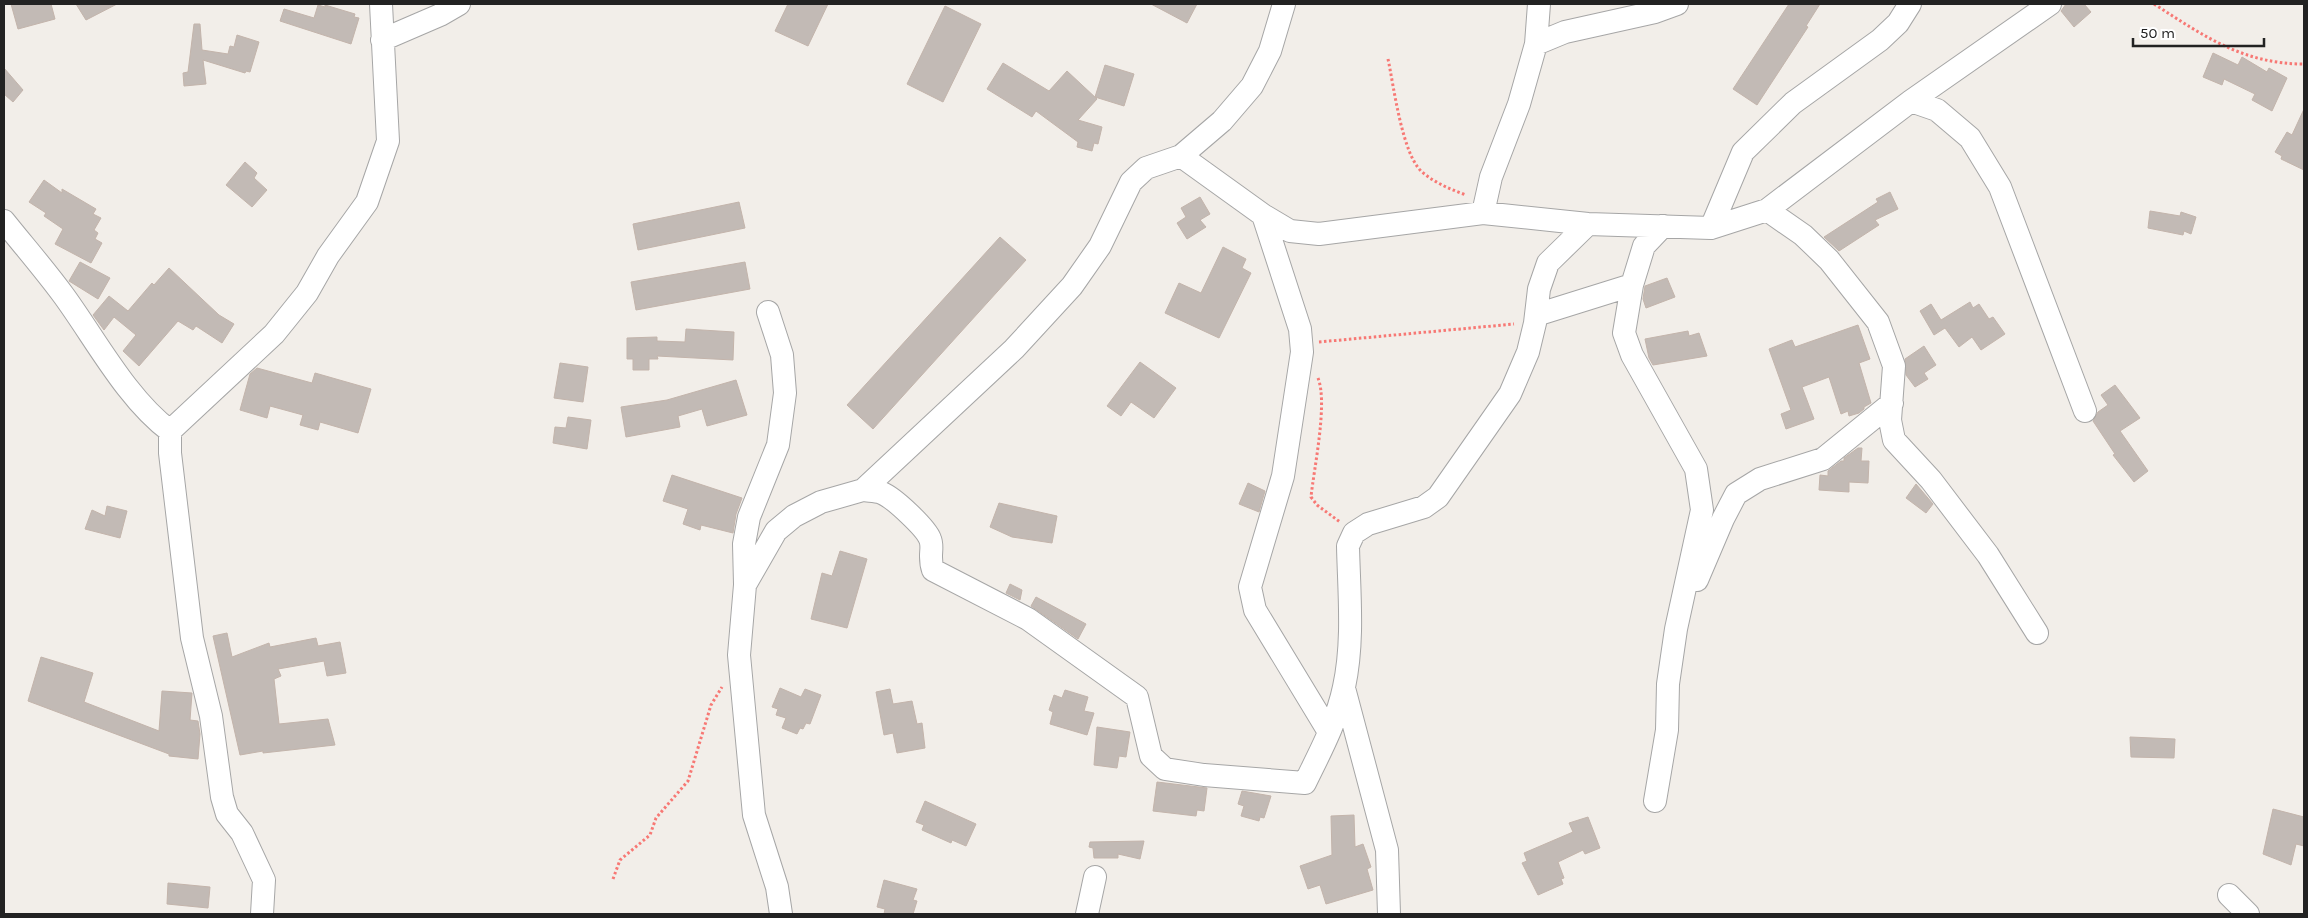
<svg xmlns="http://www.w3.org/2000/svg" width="2308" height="918" font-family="Karla,sans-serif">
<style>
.building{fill:#c2bab5;stroke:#c3b4ab}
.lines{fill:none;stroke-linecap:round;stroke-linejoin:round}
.minor-casing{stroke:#a6a6a6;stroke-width:24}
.path{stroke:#f77874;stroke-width:3;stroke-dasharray:2.5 2.5;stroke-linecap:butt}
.minor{stroke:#fff;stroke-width:22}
</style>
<rect width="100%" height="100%" fill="#f2eee9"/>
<!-- building -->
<path class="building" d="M11,4H51L55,19L18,29Z
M76,4H117L86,20Z
M788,4H828L808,46L775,31Z
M1151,4H1197L1187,23Z
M1789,4H1820L1806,26L1808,27L1757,105L1733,89Z
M2066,4H2084L2091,12L2074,27L2061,11Z
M318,5L325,7V5L355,14L354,17L359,18L351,44L280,21L284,9L314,18Z
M945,6L981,24L943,102L907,84Z
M194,24H200L202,50L228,54L230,46L234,47L237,35L259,42L250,72L246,71L245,73L203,60L206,84L184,86L183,73L188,72Z
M2213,53L2238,65L2242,57L2267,72L2269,68L2287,78L2272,111L2252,100L2255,94L2224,79L2222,85L2203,77Z
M1003,63L1049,91L1067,71L1097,99L1078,120L1102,127L1098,144L1094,143L1092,151L1077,147L1078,142L1036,111L1032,117L987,89Z
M1105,65L1134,74L1124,106L1095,97Z
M4,68L23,90L13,102L4,94Z
M2304,109V170L2281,159L2282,156L2275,152L2287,132L2292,135Z
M245,162L257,173L254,178L267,190L252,207L226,185Z
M44,180L62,193V189L96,209L93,214L101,218L94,230L98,233L95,239L102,243L91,263L55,244L63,229L44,216L46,213L29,202Z
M1890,192L1898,209L1875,220L1879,225L1839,251L1824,237L1878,202L1876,199Z
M1200,197L1210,214L1200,220L1206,227L1187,239L1177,223L1186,217L1181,208Z
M739,202L745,228L638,250L633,224Z
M2150,211L2180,216L2181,212L2196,217L2191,234L2184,231L2183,235L2148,228Z
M1000,237L1026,260L873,429L847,405Z
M1223,247L1246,259L1242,268L1251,273L1219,338L1165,313L1179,283L1201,293Z
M80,262L110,278L98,299L69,281Z
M745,262L750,289L636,310L631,282Z
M169,268L219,315L234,324L222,343L196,326L193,330L178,321L139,366L123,351L136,335L114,317L104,330L93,315L109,296L128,311L152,283L154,285Z
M1667,278L1675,297L1646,308L1643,299L1645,286Z
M1970,302L1973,308L1979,304L1989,319L1993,317L2005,334L1981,350L1972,337L1959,347L1945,328L1934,335L1920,311L1931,304L1941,320Z
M1858,325L1870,359L1859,363L1871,403L1864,407V409L1859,413L1849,416L1848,411L1841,414L1829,377L1802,387L1814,419L1786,429L1781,414L1791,410L1769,349L1792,340L1795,347Z
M686,329L734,332L733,360L657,356L658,359H649V370H633V359H627V338L657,337V341L685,342Z
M1688,331L1689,336L1699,333L1707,356L1653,365L1649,358L1645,339Z
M1924,346L1936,365L1924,373L1928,379L1915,387L1906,375L1905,359Z
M1140,362L1176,388L1154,418L1131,402L1121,416L1107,406Z
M560,363L588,367L583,402L554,398Z
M257,368L312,383L315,373L371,389L358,433L320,422L318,430L300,425L303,415L270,406L267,418L240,410L250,374Z
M736,380L747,415L707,426L702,409L678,416L680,427L626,437L621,407L667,400Z
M2115,385L2140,418L2120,431L2148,471L2134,482L2113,455L2115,454L2093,421L2098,412L2108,405L2101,395Z
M568,417L591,420L587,449L553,443L555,427L566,428Z
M1858,448H1862L1861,461H1869L1868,483L1849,482V492L1819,490L1820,475L1828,476V471L1841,461H1844V458Z
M672,475L742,498L736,514L733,533L701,525L700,530L683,524L688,509L663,501Z
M1248,483L1265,491L1259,512L1239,504Z
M1916,484L1933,504L1926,513L1906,498Z
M999,503L1057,516L1052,543L1012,537L990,527Z
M107,506L127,511L120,538L85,529L92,510L105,516Z
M840,551L867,559L847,628L811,619L822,573L832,576Z
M1010,584L1022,590L1020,600L1006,593Z
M1036,597L1086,624L1078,639L1031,606Z
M227,633L232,657L269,643L270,647L316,638L318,646L340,642L346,673L327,676L324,661L278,669L281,676L274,679L279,724L328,719L335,745L263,753V751L240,755L213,636Z
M41,657L93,673L84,702L159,731L162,691L192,693L190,720L198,721L200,734L198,759L169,756V754L28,701Z
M780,688L801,697L805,689L821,695L810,724L806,723L803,729L800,728L797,734L782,728L786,718L776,715L778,709L772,707Z
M890,689L893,704L912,701L917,724L922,723L925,748L897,753L893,733L884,735L876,692Z
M1065,690L1088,697L1084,711L1094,713L1087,735L1050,724L1053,712L1049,710L1054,695L1062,698Z
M1097,727L1130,732L1126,757L1119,756L1117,768L1094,765Z
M2130,737L2175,739L2174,758L2131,757Z
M1157,782L1207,788L1204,811L1197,810L1196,816L1153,811Z
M1242,791L1271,796L1264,818L1260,817L1259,821L1241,816L1244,806L1238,804Z
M925,801L976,824L966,846L952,840L951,843L922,830L924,825L916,822Z
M2273,809L2304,817V846L2296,844L2291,865L2263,854Z
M1354,815L1355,847L1363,844L1371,867L1367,869L1373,890L1326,904L1320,885L1308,889L1300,866L1332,855L1331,816Z
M1588,817L1600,848L1585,854L1583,850L1558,862L1564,878L1561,879L1563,884L1538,895L1522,863L1527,861L1524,853L1573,832L1569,823Z
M1144,841L1140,859L1118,854V858H1094L1093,848L1089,847L1090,842Z
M884,880L917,889L913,900L917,901L913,914H884L885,909L877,907Z
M168,883L210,887L208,908L167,904Z"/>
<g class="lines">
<!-- minor casing -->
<g class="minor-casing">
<path id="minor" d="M382,40L440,15L459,4
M1536,44L1565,32L1655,12L1677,4
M1911,101L1937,110L1970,138L2000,187L2085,411
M1181,156L1263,215L1290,231L1319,234L1483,213L1588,224L1711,228L1767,210L1911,101L2050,4
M1767,210L1803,235L1829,260L1878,322L1894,366L1890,420L1894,440L1931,480L1988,555L2037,633
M1483,213L1491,177L1519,104L1536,44L1539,4
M1263,215L1300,329L1302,352L1283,476L1250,587L1255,610L1329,732
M4,221C24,246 45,270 64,296C96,340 127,399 170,431
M1711,228L1743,152L1793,103L1880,40L1898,23L1910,4
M1536,315L1632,285
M863,490C869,491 877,491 882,493C894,498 926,528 930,539C934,548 928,556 933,570L1028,619L1137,697L1151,756L1165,769L1204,775L1305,783C1320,752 1337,721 1344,687C1354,641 1349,592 1348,546L1354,533L1368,524L1424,507L1438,497L1510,394L1528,352L1535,323L1539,289L1548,263L1588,224
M1697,580L1723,519L1736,494L1760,479L1823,459L1892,403
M745,584L744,544L749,517L778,445L785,393L782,355L768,312
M1344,688L1387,850L1389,914
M1655,801L1667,730L1668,684L1676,629L1702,510L1696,469L1632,355L1624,333L1632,285L1644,246L1663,226
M2229,895L2248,914
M262,914L264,880L242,833L227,814L222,797L211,716L192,638L170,453V431L274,334L307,293L328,256L367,202L388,141L381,4
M781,914L777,887L754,815L739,655L745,585L776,531L794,516L821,502L863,490L1014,349L1072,286L1100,246L1131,182L1146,168L1181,156L1222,121L1252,86L1270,51L1284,4
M1087,914L1095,877"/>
</g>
<!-- path -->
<path class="path" d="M2154,4C2204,36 2243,64 2304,64
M1388,59C1394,87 1402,154 1422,172C1435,183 1450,189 1466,195
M1319,342L1514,324
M1318,378C1328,403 1314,468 1311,497L1317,505L1340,522
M613,879L620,860L650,835L656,818L688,781L711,705L722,687"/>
<!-- minor -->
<use href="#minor" class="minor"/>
</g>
<!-- border -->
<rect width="2308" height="918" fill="none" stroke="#222222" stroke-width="10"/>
<!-- scale -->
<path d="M2133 38v8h131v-8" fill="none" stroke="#222222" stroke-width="2.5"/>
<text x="2140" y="38" font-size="15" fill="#222222" stroke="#ffffff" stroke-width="4" paint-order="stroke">50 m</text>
</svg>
